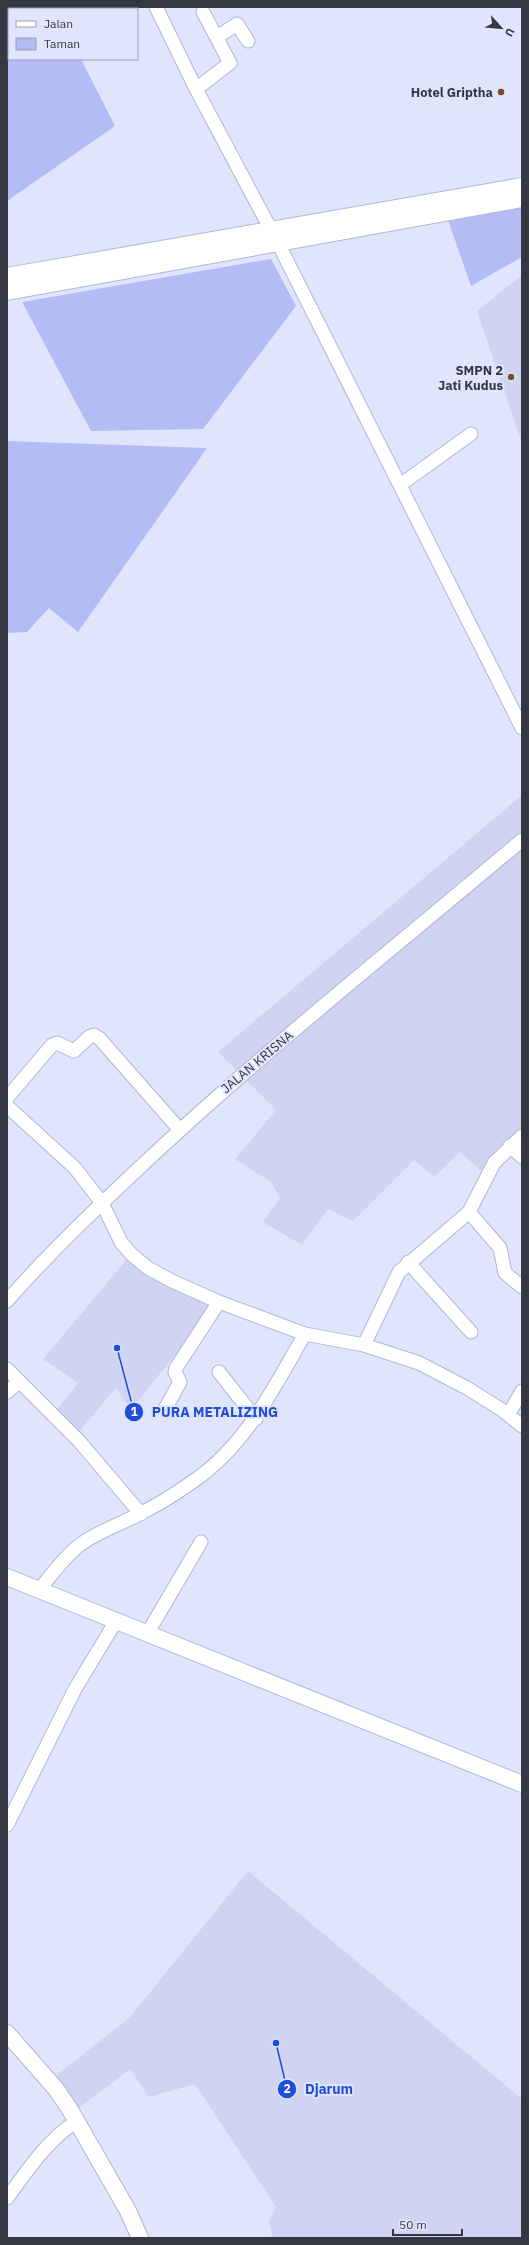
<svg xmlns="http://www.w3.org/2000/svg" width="529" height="2245" font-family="'IBM Plex Sans',sans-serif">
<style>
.built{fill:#d0d4f2}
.green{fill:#b3bcf5}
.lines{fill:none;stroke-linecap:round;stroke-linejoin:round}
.minor-casing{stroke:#b1b6d4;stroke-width:15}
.major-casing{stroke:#b1b6d4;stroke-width:18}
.minor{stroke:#fff;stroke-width:13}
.major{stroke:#fff;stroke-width:16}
.poi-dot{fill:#724f28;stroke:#e0e4fd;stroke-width:1.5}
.labels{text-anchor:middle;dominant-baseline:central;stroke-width:4;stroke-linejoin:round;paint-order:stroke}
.poi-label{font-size:13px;font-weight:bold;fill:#353743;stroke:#e0e4fd;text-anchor:end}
.street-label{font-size:13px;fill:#353743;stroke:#e0e4fd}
.leader{fill:none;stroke:#1d4ed8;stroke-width:1.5}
.callout-dot{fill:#1d4ed8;stroke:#e0e4fd;stroke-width:1.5}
.mark-label{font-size:12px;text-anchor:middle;font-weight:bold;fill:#fff}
.callout-label{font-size:14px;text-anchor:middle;font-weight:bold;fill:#1d4ed8;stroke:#e0e4fd;stroke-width:4;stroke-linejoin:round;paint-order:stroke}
</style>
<rect width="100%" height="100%" fill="#e0e4fd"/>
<!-- built -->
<path class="built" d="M522,275V443L477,311Z
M522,795V1138L486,1175L460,1152L434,1177L414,1160L353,1221L328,1209L302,1245L263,1222L280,1198L271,1182L235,1159L276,1110L218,1052Z
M128,1258L212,1304L190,1336L131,1410L116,1388L78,1433L55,1412L78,1383L43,1359Z
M248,1871L522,2099V2238H273L269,2222L276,2207L195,2084L149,2097L130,2069L76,2110L57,2075L130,2017Z"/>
<!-- green -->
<path class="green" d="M7,7H53L54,9H9V59H81L115,126L7,201Z
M522,205V257L471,286L448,220Z
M271,259L296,306L203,429L91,431L22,302Z
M7,441L207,448L78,632L49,608L27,632L7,633Z"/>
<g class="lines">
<!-- minor casing -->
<g class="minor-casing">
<path id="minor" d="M156,7L196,89L278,243L522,728
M217,37L237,24L248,41
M196,89L230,63L203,12
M400,485L471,434
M7,1098L52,1045L57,1043L74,1051L89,1037L94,1035L99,1038L180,1130
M7,1106L75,1168L102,1203L121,1242L131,1254L148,1268L172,1281L219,1302L305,1334L364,1345L419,1363L467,1388L502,1410L522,1426
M510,1146L522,1157
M469,1212L500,1248L505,1273L522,1287
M408,1262L471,1332
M7,1301C47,1255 92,1212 137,1170C260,1054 393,949 522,840
M364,1345L399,1272L469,1212L494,1163L522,1136
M7,1369L79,1441L141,1514
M219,1372L256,1419
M7,1392L19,1382
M165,1409L180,1382L175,1372L176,1368L219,1302
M508,1415L522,1391
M39,1590C51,1575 63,1559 77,1547C97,1531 120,1525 141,1513C160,1504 178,1492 195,1480C247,1444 274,1387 305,1334
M147,1634L201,1542
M7,1825L75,1689L116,1621
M7,2198C28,2170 47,2140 77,2121"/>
</g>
<!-- major casing -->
<g class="major-casing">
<path id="major" d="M7,276L522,186
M7,292L522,199
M7,1577L522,1784
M7,2033L56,2089L69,2108L128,2211L140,2238"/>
</g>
<!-- minor -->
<use href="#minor" class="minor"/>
<!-- major -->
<use href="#major" class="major"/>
</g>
<!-- markers -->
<g class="poi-dot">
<circle cx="501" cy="92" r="4"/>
<circle cx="511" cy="377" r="4"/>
</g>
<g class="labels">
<!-- poi labels -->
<g class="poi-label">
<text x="493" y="92">Hotel Griptha</text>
<text x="503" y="370">SMPN 2<tspan x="503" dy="15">Jati Kudus</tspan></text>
</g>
<!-- street labels -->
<g class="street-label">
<text transform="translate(257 1062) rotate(-40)">JALAN KRISNA</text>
</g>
</g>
<!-- callouts -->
<path class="leader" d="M117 1348L134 1412M276 2043L287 2089"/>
<g class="callout-dot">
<circle cx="117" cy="1348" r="4"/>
<circle cx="276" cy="2043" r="4"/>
<circle cx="134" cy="1412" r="10"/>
<circle cx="287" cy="2089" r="10"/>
</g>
<g class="mark-label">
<text x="134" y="1416">1</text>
<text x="287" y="2093">2</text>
</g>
<g class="callout-label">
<text x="215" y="1417">PURA METALIZING</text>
<text x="329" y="2094">Djarum</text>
</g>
<!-- border -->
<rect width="529" height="2245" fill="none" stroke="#353743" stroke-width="16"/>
<!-- legend -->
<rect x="8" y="8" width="130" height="52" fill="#e0e4fd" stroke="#9c9fb3"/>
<rect x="16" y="21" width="20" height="6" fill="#ffffff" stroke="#9c9fb3"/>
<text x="44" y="28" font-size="12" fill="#353743">Jalan</text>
<rect x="16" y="38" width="20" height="12" fill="#b3bcf5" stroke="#9c9fb3"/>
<text x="44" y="48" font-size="12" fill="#353743">Taman</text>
<!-- north arrow -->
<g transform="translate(501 28) rotate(117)" stroke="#e0e4fd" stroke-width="3" paint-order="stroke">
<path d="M0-3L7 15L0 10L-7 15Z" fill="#353743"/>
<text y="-6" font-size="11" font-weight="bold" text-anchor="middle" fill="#353743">U</text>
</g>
<!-- scale -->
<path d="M393 2229v6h69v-6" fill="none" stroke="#353743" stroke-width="2"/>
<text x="399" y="2229" font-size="12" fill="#353743" stroke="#e0e4fd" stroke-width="3" paint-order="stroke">50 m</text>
</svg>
